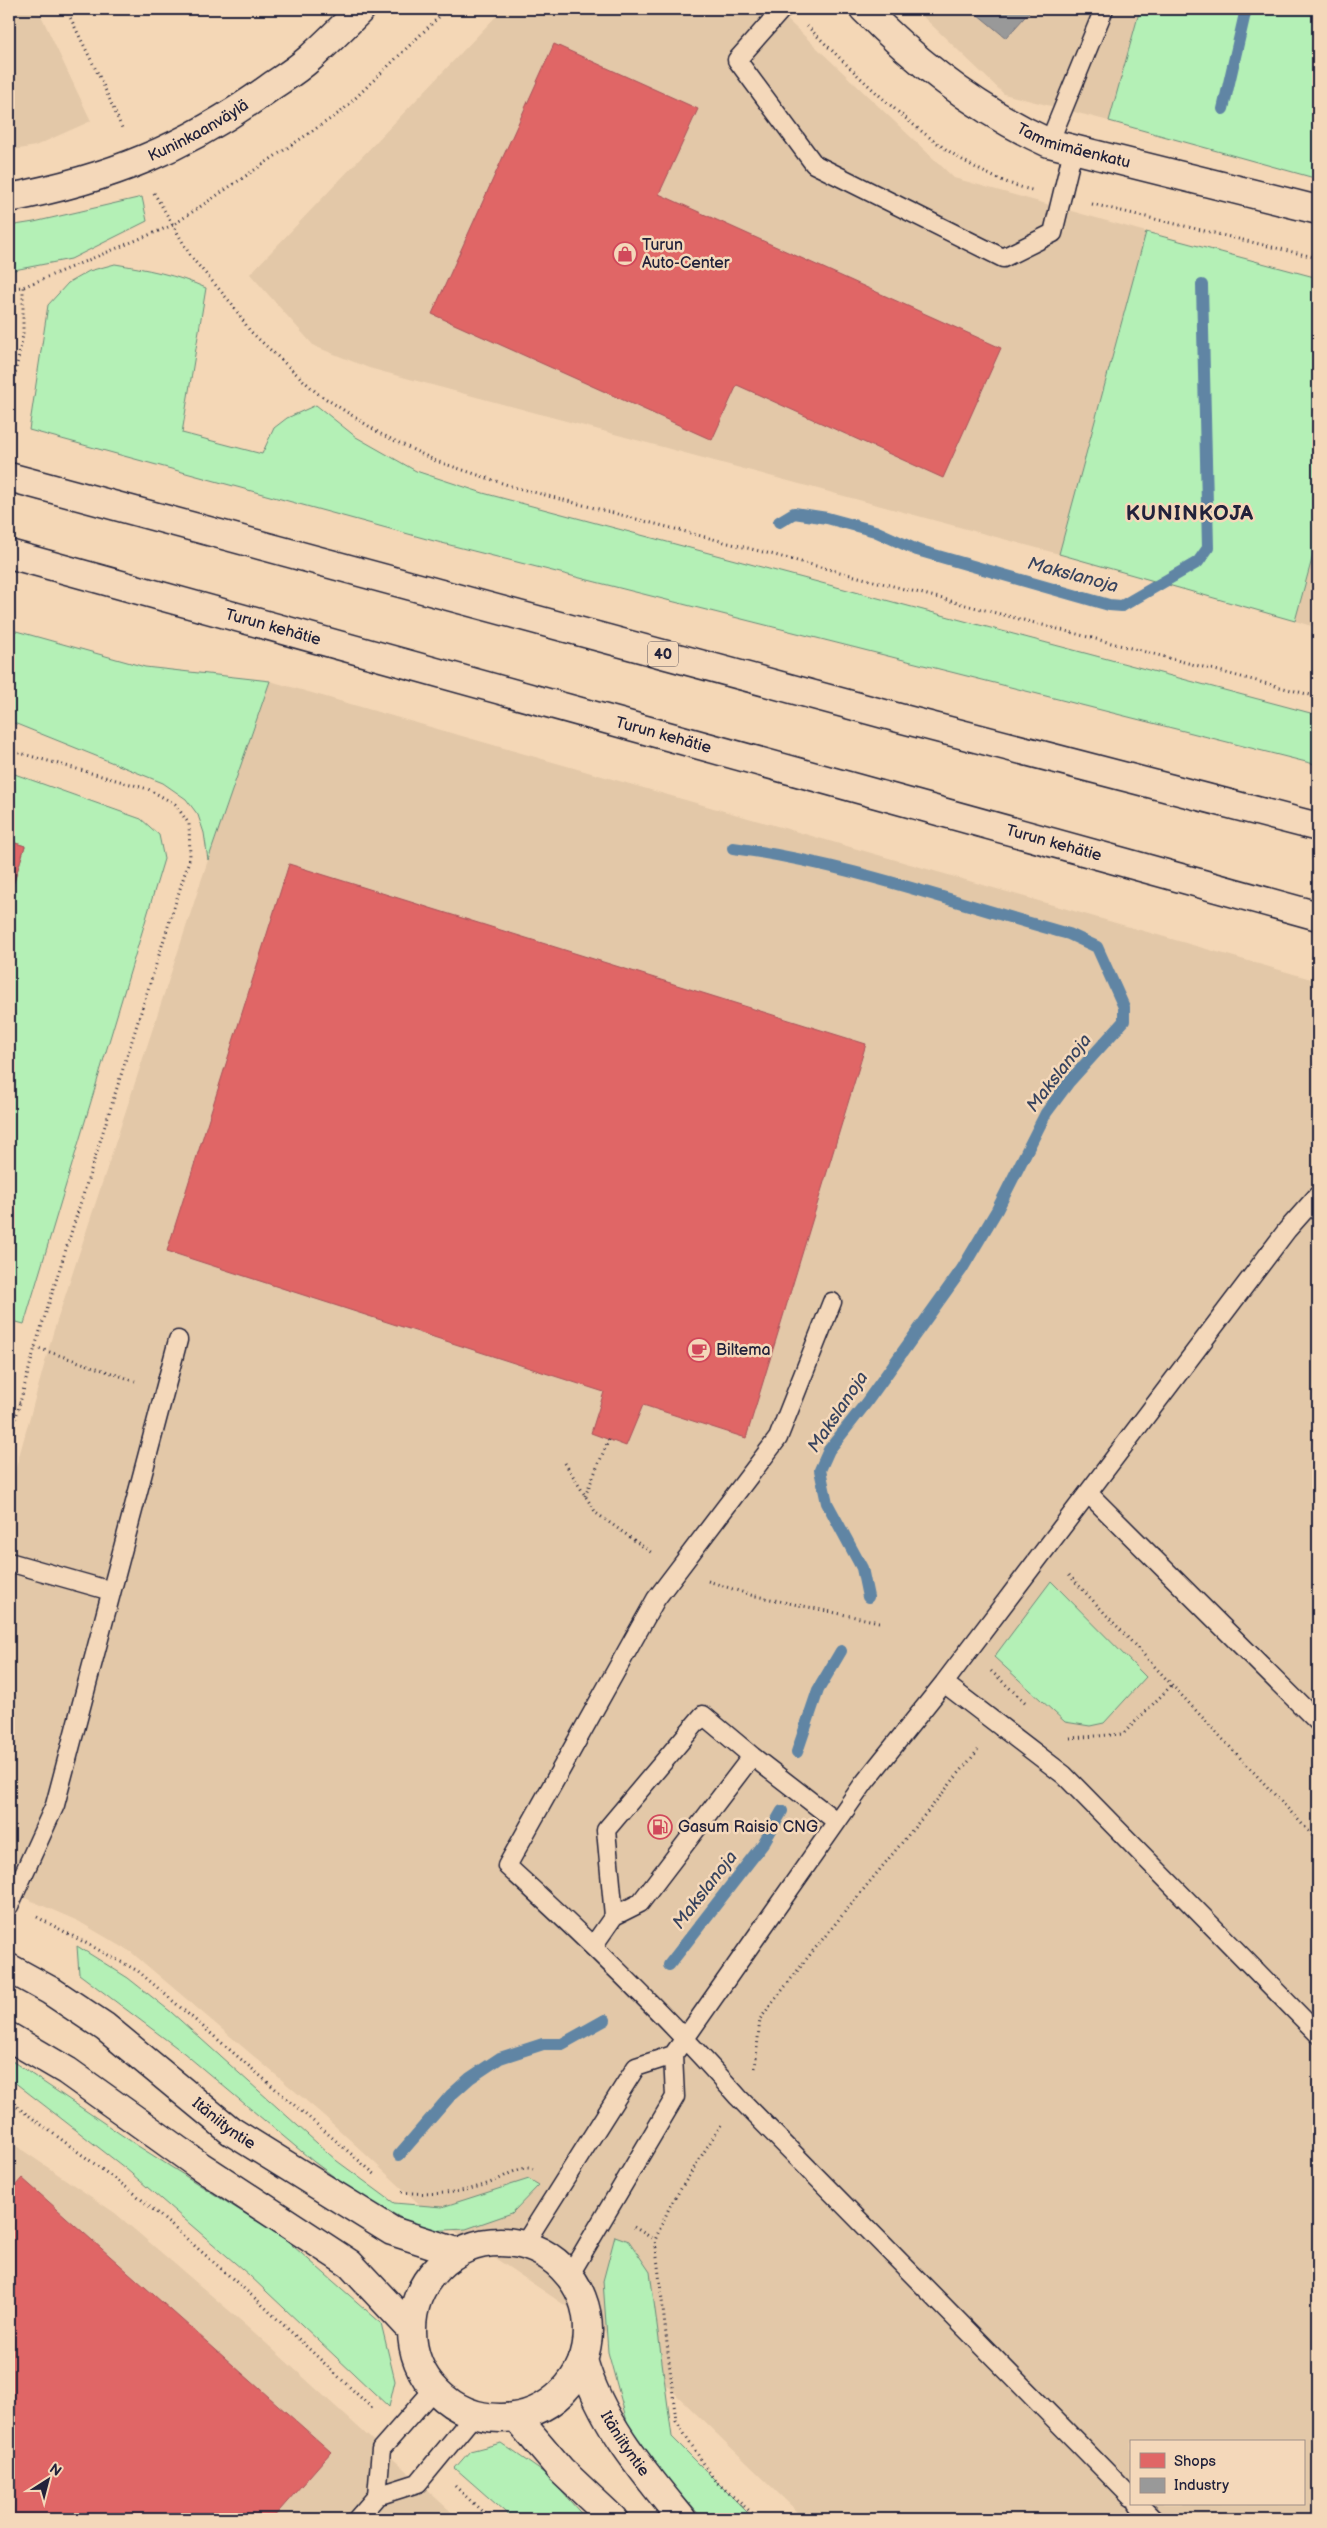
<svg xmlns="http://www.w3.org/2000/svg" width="1327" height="2528" font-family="'Balsamiq Sans',sans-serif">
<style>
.built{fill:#e3c8a8;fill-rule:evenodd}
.green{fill:#b4f0b6;stroke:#6b8978}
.shops{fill:#e06666;stroke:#a75259}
.industry{fill:#999;stroke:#75757d}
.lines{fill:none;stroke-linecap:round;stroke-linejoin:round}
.stream{stroke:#6085a4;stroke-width:12}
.lane-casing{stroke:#22223b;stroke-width:21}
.street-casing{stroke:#22223b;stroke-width:31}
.secondary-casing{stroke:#22223b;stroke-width:31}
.highway-casing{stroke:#22223b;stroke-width:31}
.path{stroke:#22223b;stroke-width:3;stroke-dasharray:1 4;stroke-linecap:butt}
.lane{stroke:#f4d8ba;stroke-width:18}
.street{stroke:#f4d8ba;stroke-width:28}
.secondary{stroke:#f4d8ba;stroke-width:28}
.highway{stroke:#f4d8ba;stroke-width:28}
.labels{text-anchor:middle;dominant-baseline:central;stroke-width:5;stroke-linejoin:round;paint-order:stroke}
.shield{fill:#f4d8ba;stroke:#615961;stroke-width:1}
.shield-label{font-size:15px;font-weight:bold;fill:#22223b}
.street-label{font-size:16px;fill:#22223b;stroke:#f4d8ba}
.poi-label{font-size:16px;fill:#22223b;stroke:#f4d8ba;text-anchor:start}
.water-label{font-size:18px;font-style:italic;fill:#37435e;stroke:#f4d8ba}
.district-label{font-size:21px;font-weight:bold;letter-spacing:1px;fill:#22223b;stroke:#f4d8ba}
</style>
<rect width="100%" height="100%" fill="#f4d7b6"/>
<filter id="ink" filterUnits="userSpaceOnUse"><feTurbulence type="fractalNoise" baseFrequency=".02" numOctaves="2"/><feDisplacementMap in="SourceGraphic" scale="10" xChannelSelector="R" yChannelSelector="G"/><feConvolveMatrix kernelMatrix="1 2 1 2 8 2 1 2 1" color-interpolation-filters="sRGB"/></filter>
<g filter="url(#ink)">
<!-- built -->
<path class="built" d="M9,9H38L91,121L35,146L9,151Z
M503,9H776L954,178L1146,232L1059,554L369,368L314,346L250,274Z
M915,9H1140L1109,121L1004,94Z
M1318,537V628L1295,621Z
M270,681L1318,981V2519H805L628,2348L430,2214L323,2115L131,1952L78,1921L9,1891V1493L53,1333L208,860ZM1131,2442H1303V2504H1131Z
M9,2141L115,2213L246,2325L459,2519H9Z"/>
<!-- green -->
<path class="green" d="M1140,9H1318V179L1109,121Z
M142,197L147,221L71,259L9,271V226L34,222Z
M1146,232L1318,278V537L1295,621L1059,554Z
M115,264C146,269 177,275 206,288L182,433L262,454L274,428L287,418L316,405L356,437L416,471L483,493L1318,715V765L434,541L29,430L48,305L68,283L89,271Z
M9,629L145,667L270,681L208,860L204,833L198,815L186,799L163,783L9,721Z
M9,772L141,819L159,835L164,859L24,1324L9,1320V898L25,846L9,841Z
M1051,1581L1146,1677L1104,1723L1090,1726L1065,1722L994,1657Z
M77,1946L128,1978L171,2012L337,2161L394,2203L442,2207L529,2179L539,2185L512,2213L466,2229L425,2231L356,2193L314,2162L184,2053L79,1974Z
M9,2059L138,2146L285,2239L381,2323L395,2381L389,2407L249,2275L125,2168L9,2078Z
M615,2236L629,2241L650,2272L672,2437L754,2519H703L668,2480L628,2425L608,2352L603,2281Z
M501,2443L547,2475L586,2519H513L455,2468L470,2451Z"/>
<!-- shops -->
<path class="shops" d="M554,44L698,109L659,194L1001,348L943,478L737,385L712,440L432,314Z
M9,841L25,846L9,898Z
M289,864L866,1044L746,1438L643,1405L626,1446L591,1433L604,1392L167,1251Z
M22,2178L331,2452L272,2519H9V2193Z"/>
<!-- industry -->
<path class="industry" d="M971,9H1032L1006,38Z"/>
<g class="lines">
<!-- stream -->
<path class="stream" d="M1223,109L1246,9
M779,522L794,513L827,518L875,531L917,550L1109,605L1122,606L1198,562L1208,548L1202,285
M733,848C847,863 958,904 1069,934L1097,947L1124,1007V1021L1069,1082L1046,1113L997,1210L962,1269L866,1403L829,1450L820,1470L827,1503L862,1568L868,1597
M797,1752L818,1690L841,1651
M669,1965L763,1844L782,1811
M399,2155L451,2095L470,2078L500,2058L543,2044H562L605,2020"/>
<!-- lane casing -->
<g class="lane-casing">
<path id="lane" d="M782,9L737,60L814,164L1003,258L1053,233L1073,150
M1049,143L1104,9
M832,1302L778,1438L656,1599L507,1866C588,1940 666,2015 738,2097L1131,2497
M1088,1493L1318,1722
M9,1562L111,1591
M944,1683L1064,1775L1318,2034
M9,1906L55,1805L178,1340
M614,1916L606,1830L703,1715L752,1756
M593,1946L614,1916L640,1903L752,1756L836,1821
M523,2246L636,2067L673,2055
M569,2276L675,2097L673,2055L686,2037L864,1783L944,1683L1287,1230L1318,1195
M377,2496L381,2449L434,2389
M1138,2504L1153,2519
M357,2519L377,2496L418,2483L474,2415"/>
</g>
<!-- street casing -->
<g class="street-casing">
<g id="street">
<path id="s1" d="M864,9C918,64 979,111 1049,143L1318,210"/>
</g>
</g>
<!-- secondary casing -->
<g class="secondary-casing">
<g id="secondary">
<path id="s2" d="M9,198C109,179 186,148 269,88C282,79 297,70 309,59C327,43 344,26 361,9"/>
<path id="s3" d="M9,1968L51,1991L105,2027L231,2131L392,2231L457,2252"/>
<path d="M9,2037L67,2071L197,2164L350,2264L411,2329"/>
<circle cx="500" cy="2330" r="88"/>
<path id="s4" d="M583,2360C601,2422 642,2470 682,2519"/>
<path d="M516,2417L561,2470L613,2519"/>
</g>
</g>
<!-- highway casing -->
<g class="highway-casing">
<g id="highway">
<path d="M9,477L899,718L1318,827"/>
<path id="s5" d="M9,554L1318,916"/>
</g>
</g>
<!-- path -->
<path class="path" d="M66,9L102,82L122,128
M807,26C866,83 950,172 1032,190
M154,193L173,225L342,111L447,9
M1092,204L1318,258
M9,288L23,287L173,225L191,257L232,304L250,331L317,393L381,434L436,461L514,487L1318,697
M9,402L23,335V287
M9,750L148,789L175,804L189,824L190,857L35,1347L9,1443
M35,1347L135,1381
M9,1400L20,1403
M565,1463L596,1513L652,1553
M585,1496L609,1439
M1069,1575L1318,1841
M708,1581L751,1595L879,1622
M991,1671L1027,1704
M1070,1738L1123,1734L1173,1684
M37,1917L138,1971L377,2176
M755,2068L760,2019L808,1957L978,1750
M9,2101L134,2193L257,2300L374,2410
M721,2125L670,2206L655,2240L676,2421L715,2481L759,2519
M402,2192C435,2196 467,2193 497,2180C507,2175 522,2165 533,2169
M634,2227L655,2240
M455,2486L490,2519"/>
<!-- lane -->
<use href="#lane" class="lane"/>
<!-- street -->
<use href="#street" class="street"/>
<!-- secondary -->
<use href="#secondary" class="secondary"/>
<!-- highway -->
<use href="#highway" class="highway"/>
</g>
</g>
<!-- icons -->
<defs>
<g id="shop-ring" transform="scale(1.25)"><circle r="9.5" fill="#f4d8ba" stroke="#d1495b" stroke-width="1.5"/><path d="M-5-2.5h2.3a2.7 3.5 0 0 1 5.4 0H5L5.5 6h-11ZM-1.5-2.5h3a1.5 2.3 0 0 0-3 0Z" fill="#d1495b"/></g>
<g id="cafe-ring" transform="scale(1.25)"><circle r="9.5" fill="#f4d8ba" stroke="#d1495b" stroke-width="1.5"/><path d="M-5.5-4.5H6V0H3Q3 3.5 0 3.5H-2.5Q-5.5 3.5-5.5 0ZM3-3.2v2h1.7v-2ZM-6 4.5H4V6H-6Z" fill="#d1495b"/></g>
<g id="fuel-ring" transform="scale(1.25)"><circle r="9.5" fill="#f4d8ba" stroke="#d1495b" stroke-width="1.5"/><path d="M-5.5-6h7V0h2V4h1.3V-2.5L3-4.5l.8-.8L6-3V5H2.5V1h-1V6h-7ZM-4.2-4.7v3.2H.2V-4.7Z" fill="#d1495b"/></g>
</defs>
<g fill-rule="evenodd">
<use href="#shop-ring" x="625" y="254"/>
<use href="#cafe-ring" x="699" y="1350"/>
<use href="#fuel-ring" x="660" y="1827"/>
</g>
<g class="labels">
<!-- shield labels -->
<rect class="shield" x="648" y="641.5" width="30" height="25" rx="4"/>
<g class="shield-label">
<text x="663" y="654">40</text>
</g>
<!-- street labels -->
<g class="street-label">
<text stroke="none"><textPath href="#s2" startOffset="202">Kuninkaanväylä</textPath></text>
<text stroke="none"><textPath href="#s1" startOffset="254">Tammimäenkatu</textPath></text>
<text stroke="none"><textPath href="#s5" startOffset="274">Turun kehätie</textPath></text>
<text stroke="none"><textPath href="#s5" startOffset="679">Turun kehätie</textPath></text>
<text stroke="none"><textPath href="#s5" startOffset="1084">Turun kehätie</textPath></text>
<text stroke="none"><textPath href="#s3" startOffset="266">Itäniityntie</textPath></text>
<text stroke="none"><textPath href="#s4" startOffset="94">Itäniityntie</textPath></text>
</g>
<!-- poi labels -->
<g class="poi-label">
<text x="642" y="245">Turun<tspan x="642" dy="18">Auto-Center</tspan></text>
<text x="716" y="1350">Biltema</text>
<text x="678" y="1827">Gasum Raisio CNG</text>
</g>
<!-- water labels -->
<g class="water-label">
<text transform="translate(1073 575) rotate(15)">Makslanoja</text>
<text transform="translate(1059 1073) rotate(-52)">Makslanoja</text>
<text transform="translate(838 1412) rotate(-56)">Makslanoja</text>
<text transform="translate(705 1890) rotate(-52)">Makslanoja</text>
</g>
<!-- district labels -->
<g class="district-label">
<text x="1190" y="513">KUNINKOJA</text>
</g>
</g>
<!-- margin -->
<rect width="1327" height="2528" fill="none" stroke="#f4d8ba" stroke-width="30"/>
<rect x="15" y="15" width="1297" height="2498" fill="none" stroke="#22223b" stroke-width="2" filter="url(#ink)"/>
<!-- legend -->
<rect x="1130" y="2440" width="175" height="65" fill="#f4d8ba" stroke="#a08f87"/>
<rect x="1140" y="2453" width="25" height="15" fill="#e06666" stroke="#a08f87"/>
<text x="1174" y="2466" font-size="15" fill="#22223b">Shops</text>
<rect x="1140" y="2478" width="25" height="15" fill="#999999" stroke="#a08f87"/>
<text x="1174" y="2490" font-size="15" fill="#22223b">Industry</text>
<!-- north arrow -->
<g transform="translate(48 2480) rotate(36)" stroke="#f4d8ba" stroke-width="4" paint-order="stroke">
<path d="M0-4L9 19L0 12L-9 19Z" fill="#22223b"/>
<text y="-8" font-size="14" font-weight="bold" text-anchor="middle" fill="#22223b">N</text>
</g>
</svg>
